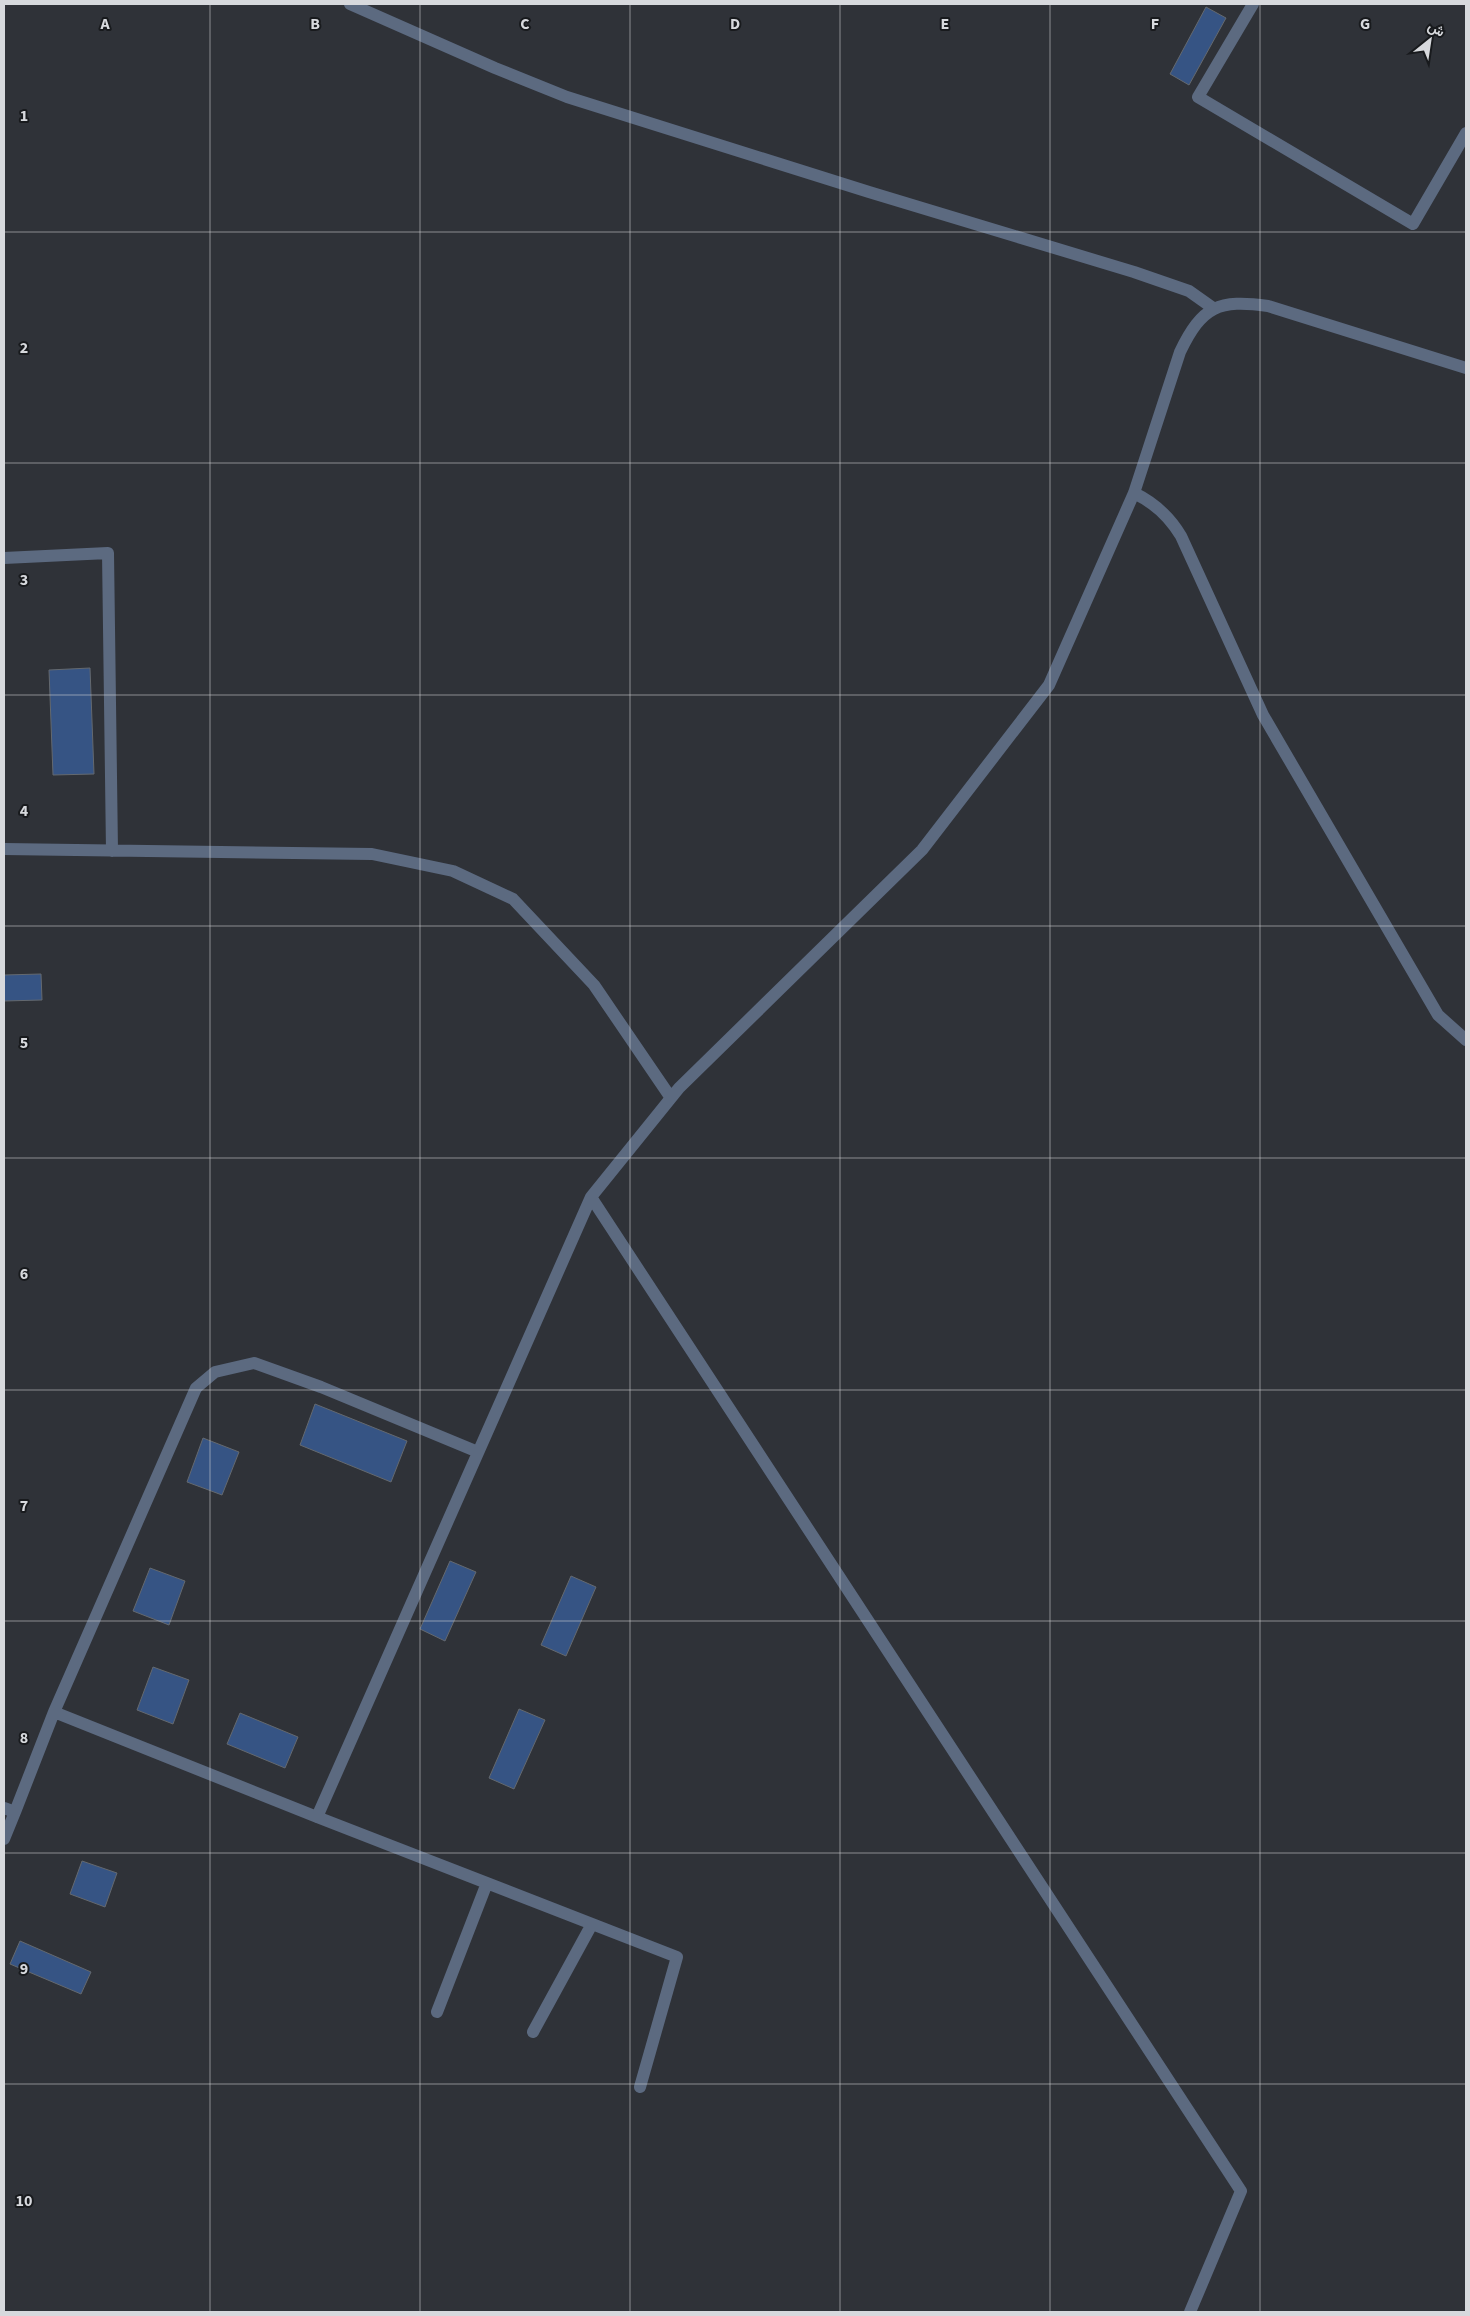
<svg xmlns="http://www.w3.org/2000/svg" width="1470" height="2316" font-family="'Source Sans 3',Vazirmatn,sans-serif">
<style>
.building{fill:#365484;stroke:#64696f}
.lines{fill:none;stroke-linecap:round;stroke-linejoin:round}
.minor{stroke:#5c6a80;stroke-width:12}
.grid{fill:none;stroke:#d7d9dd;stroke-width:1;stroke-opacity:0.55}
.grid-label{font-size:16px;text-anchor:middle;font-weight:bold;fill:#d7d9dd;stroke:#181a1d;stroke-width:4;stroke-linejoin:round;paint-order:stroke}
</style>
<rect width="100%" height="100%" fill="#2f3238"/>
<!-- building -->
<path class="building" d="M1206,7L1226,18L1189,85L1170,74Z
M90,668L94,774L53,775L49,670Z
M41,974L42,1000L4,1001V975Z
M315,1404L407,1441L391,1482L300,1445Z
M203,1438L239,1452L222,1495L187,1482Z
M450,1561L476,1572L445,1641L420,1629Z
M150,1568L185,1581L169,1625L133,1611Z
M571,1576L596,1587L566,1656L541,1645Z
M153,1667L189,1680L173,1724L137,1710Z
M519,1709L545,1720L514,1789L489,1778Z
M240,1713L298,1737L285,1768L227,1744Z
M82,1861L117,1873L105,1907L70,1894Z
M20,1941L91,1972L81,1994L10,1964Z"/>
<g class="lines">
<!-- minor -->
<path class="minor" d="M350,4L495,68L567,97L869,192L1134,272L1189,291L1213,308
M1253,4L1198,97L1413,224L1466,133
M1134,493C1155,503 1169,516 1181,536L1263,715L1438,1015L1466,1040
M4,558L108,553L112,851
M4,849L372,854L453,871L513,899L594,985L671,1098
M591,1197L1241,2191L1190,2312
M478,1452L321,1387L254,1363L215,1372L196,1388L54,1712L317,1817L677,1957L640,2087
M4,1808L15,1812L54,1712
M317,1817L591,1197L679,1088L922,850L1049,685L1134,493L1180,352C1202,306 1219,299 1268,306L1466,368
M4,1839L15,1812
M437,2012L487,1883
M533,2032L592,1924"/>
</g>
<!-- grid -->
<path class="grid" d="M210,4V2312M420,4V2312M630,4V2312M840,4V2312M1050,4V2312M1260,4V2312M4,232H1466M4,463H1466M4,695H1466M4,926H1466M4,1158H1466M4,1390H1466M4,1621H1466M4,1853H1466M4,2084H1466"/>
<g class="grid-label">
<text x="105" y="29">A</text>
<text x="315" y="29">B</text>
<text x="525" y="29">C</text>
<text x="735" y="29">D</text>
<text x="945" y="29">E</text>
<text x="1155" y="29">F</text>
<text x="1365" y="29">G</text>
<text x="24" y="121">1</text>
<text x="24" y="353">2</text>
<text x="24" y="585">3</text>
<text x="24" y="816">4</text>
<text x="24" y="1048">5</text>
<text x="24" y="1279">6</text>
<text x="24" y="1511">7</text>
<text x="24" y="1743">8</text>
<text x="24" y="1974">9</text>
<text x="24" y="2206">10</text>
</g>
<!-- border -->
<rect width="1470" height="2316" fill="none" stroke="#d7d9dd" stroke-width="10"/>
<!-- north arrow -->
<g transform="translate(1430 40) rotate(30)" stroke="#181a1d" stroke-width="4" paint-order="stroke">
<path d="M0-4L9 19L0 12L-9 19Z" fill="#d7d9dd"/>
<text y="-8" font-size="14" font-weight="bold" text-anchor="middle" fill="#d7d9dd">ش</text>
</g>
</svg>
